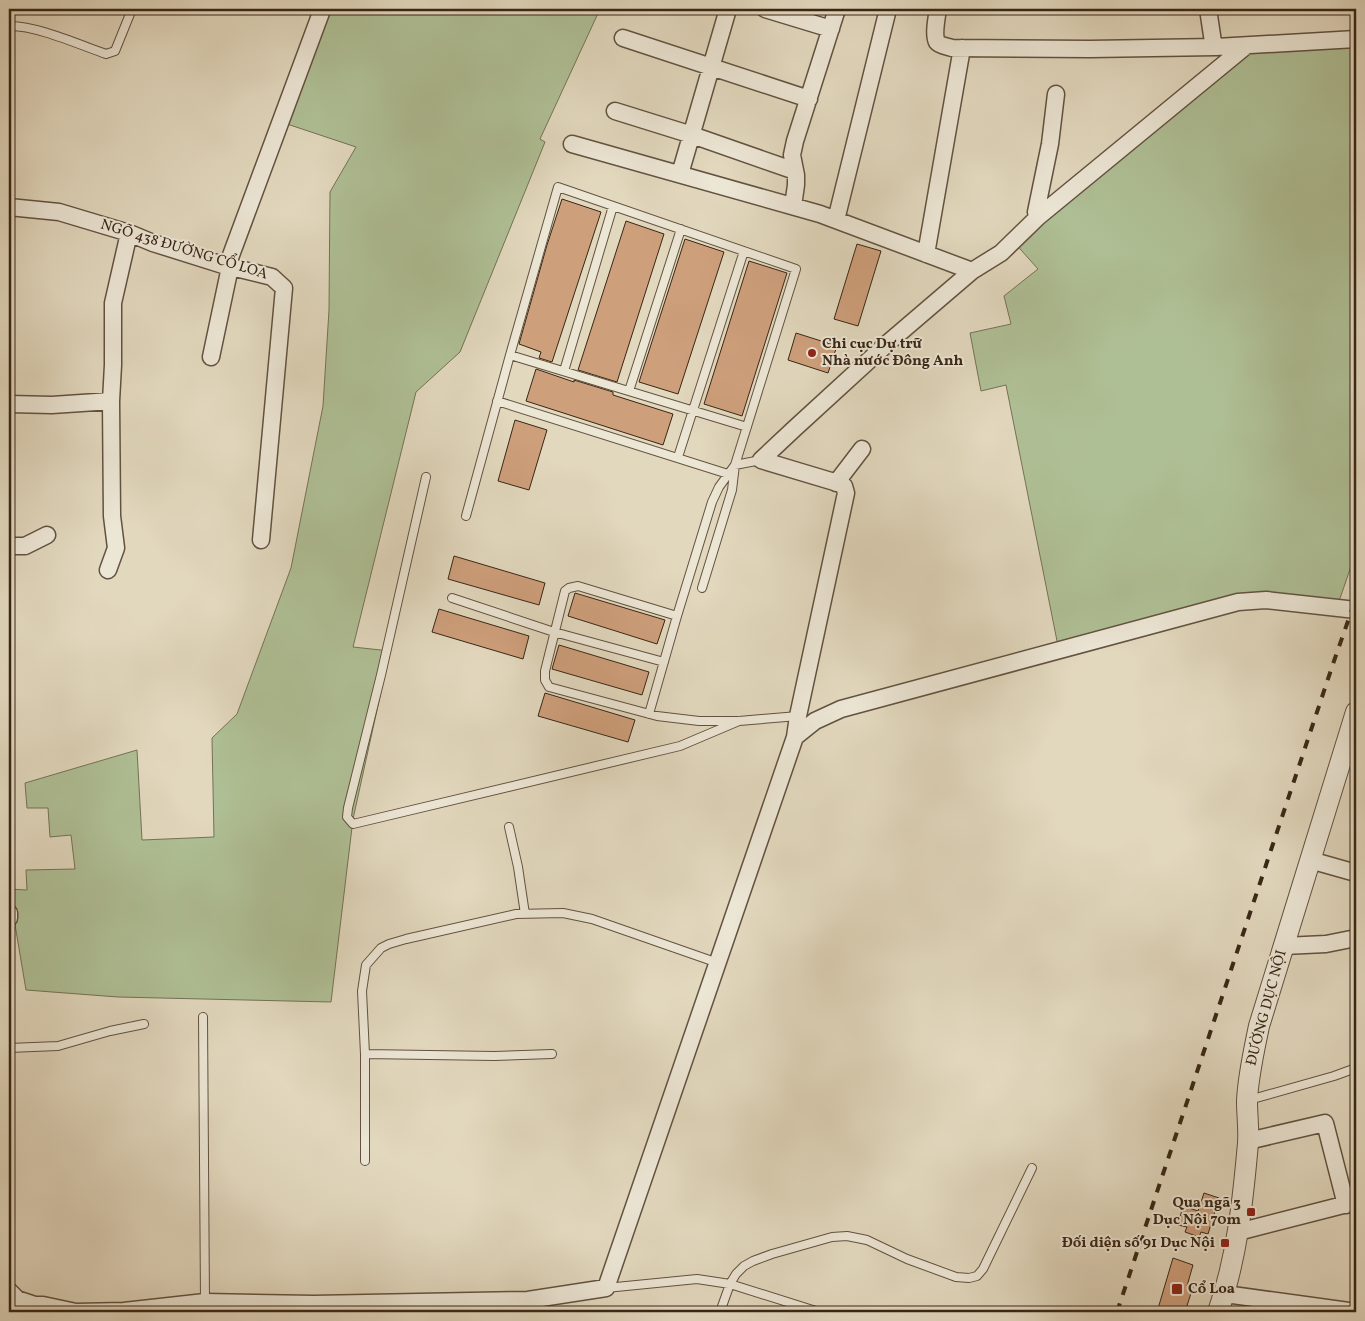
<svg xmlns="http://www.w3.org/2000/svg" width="1365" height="1321" font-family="Vollkorn,serif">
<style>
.green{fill:#afbf95;stroke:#747256}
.building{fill:#ce9f7b;stroke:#382616}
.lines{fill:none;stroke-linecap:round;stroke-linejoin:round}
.service-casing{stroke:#625240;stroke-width:10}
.minor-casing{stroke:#625240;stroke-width:19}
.tertiary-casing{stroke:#625240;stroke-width:22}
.service{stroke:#ece6d5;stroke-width:8}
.minor{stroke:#ece6d5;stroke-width:16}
.tertiary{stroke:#ece6d5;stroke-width:20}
.rail{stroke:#382616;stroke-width:4;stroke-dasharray:9 9;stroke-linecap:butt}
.poi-dot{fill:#8f2418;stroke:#ece6d5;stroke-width:2}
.labels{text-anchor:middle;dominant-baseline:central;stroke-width:4;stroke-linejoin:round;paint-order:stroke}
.street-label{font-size:15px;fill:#382616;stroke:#ece6d5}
.poi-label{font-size:15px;font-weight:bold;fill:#382616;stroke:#ece6d5;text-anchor:start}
</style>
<rect width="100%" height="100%" fill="#e2d8be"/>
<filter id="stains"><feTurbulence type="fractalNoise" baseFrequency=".004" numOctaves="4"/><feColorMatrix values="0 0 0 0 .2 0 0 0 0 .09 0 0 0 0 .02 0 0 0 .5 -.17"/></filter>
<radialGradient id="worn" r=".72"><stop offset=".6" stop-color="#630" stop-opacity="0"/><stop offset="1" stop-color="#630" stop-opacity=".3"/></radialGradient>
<!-- green -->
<path class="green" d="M301,9H600L540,139L545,142L460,352L416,392L353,647L390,651L353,819L331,1002L118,997L26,990L9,889L27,890L26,870L75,869L71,835L50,837L48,808H27L25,783L137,750L142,840L214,837L212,738L237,714L291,568L323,406L329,310L330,192L356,147L281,122L319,17Z
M1356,38V552L1337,607L1266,600L1059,651L1006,385L981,391L970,333L1011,324L1004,296L1038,269L1013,241L1246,46Z"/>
<!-- building -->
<path class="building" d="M562,199L601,212L552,362L539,358L541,352L519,344L547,245Z
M626,221L664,234L617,382L578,370Z
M685,239L724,252L678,394L639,382Z
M857,244L881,251L858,326L834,319Z
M749,261L787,273L742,416L704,404Z
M796,333L837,346L828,373L788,360Z
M536,369L574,382V380L613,392V395L673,414L663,445L526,401Z
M515,420L547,430L529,490L498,481Z
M454,556L545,583L539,605L448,579Z
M575,593L665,620L657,644L568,616Z
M439,609L529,636L523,659L432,632Z
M559,645L649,672L642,695L552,669Z
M545,693L635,720L628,742L538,716Z
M1204,1193L1219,1198L1208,1234L1201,1232L1199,1237L1185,1232L1187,1227L1178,1225L1183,1206L1198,1211Z
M1173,1258L1193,1265L1187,1286L1193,1287L1185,1312H1157Z"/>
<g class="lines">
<!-- service casing -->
<g class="service-casing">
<path id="service" d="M9,26C35,25 80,45 106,54L115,51L132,9
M510,355L747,427
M564,371L613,206
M629,391L681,229
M497,401L728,474
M678,457L744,251
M426,477L381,675L348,808L347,817L353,824L680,746L739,721
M466,516L510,355L558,187L796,269L735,465L719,487L712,502L677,616L649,714
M702,588L732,490L735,465L761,460
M452,598L554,632L664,662
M677,616L578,586L569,588L565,591L545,671V680L549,687L657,716L699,721H739L798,716
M509,827L518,867L525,914
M203,1017L205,1302
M9,1048L58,1046L110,1031L144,1024
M365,1054V1161
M552,1054L494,1056L365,1054L362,991L366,965L381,948L389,944L406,939L516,914L563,913L592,919L718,963
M1249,1100L1334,1076L1356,1068
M606,1288L697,1279L730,1284L819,1312
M720,1312L730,1284L736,1274L744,1266L753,1261L772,1254L832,1237L847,1236L867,1240L907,1259L956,1277L969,1278L977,1276L983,1269L1032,1168"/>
</g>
<!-- minor casing -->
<g class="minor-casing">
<path id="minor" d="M765,9L831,29
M938,9C937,16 933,35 937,42C940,46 947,46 952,48L1090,49L1216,47L1356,39
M1208,9L1213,42L1216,47
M623,38L809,99
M615,111L692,135L795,171
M572,144L820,214L972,271
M680,174L728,9
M791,205L794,199L796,185V175L792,155L795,141L837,9
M9,207L59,212L129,233L153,243L223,265L272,277L284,288L261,540
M1038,217L1036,212L1050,144L1056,94
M836,220L888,9
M926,254L962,48
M227,266L322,10
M211,357L230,267
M9,404L52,405L111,401
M836,483L862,449
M9,546H25L47,535
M108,570L116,548L112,516L111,401L113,365V303L129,233
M795,737L815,721L841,709L1238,602L1266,600L1356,610
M1310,860L1356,873
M9,913V918
M1284,946L1326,944L1356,938
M1248,1141L1325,1123L1346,1205
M1238,1232L1355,1202
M9,1291L17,1299L35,1305H43L76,1312L124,1311L205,1302L314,1304L528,1300L606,1288L795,737L798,716L846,493L844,486L841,484L761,460L794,429L889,342L972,271L1001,253L1038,217L1246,46
M1225,1294L1356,1312"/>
</g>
<!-- tertiary casing -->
<g class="tertiary-casing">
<path id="tertiary" d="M1218,1312C1237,1258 1243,1200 1248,1143C1249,1129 1247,1115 1247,1101C1248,1076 1254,1051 1259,1026L1356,712"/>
</g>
<!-- service -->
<use href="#service" class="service"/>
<!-- minor -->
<use href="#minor" class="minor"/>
<!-- tertiary -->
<use href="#tertiary" class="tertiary"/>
<!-- rail -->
<path class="rail" d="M1117,1312L1334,661L1356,598"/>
</g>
<!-- markers -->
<g class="poi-dot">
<circle cx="812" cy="353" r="5"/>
<rect x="1246" y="1207" width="10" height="10" rx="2.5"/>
<rect x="1220" y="1238" width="10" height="10" rx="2.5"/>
<rect x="1171" y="1283" width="12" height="12" rx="2.5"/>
</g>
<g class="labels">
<!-- street labels -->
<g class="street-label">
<text transform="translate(184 250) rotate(17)">NGÕ 438 ĐƯỜNG CỔ LOA</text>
<text transform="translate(1267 1008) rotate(-75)">ĐƯỜNG DỤC NỘI</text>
</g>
<!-- poi labels -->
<g class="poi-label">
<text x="822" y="344">Chi cục Dự trữ<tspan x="822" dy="17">Nhà nước Đông Anh</tspan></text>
<text x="1241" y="1203" text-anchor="end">Qua ngã 3<tspan x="1241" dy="17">Dục Nội 70m</tspan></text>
<text x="1215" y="1243" text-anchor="end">Đối diện số 91 Dục Nội</text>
<text x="1188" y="1289">Cổ Loa</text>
</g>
</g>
<!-- margin -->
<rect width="1365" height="1321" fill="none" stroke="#e2d8be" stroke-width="30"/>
<rect x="10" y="10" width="1345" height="1301" fill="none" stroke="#382616" stroke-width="2.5"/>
<rect x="15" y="15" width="1335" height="1291" fill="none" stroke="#382616"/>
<rect width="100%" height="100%" filter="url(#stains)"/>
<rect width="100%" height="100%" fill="url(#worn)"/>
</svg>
